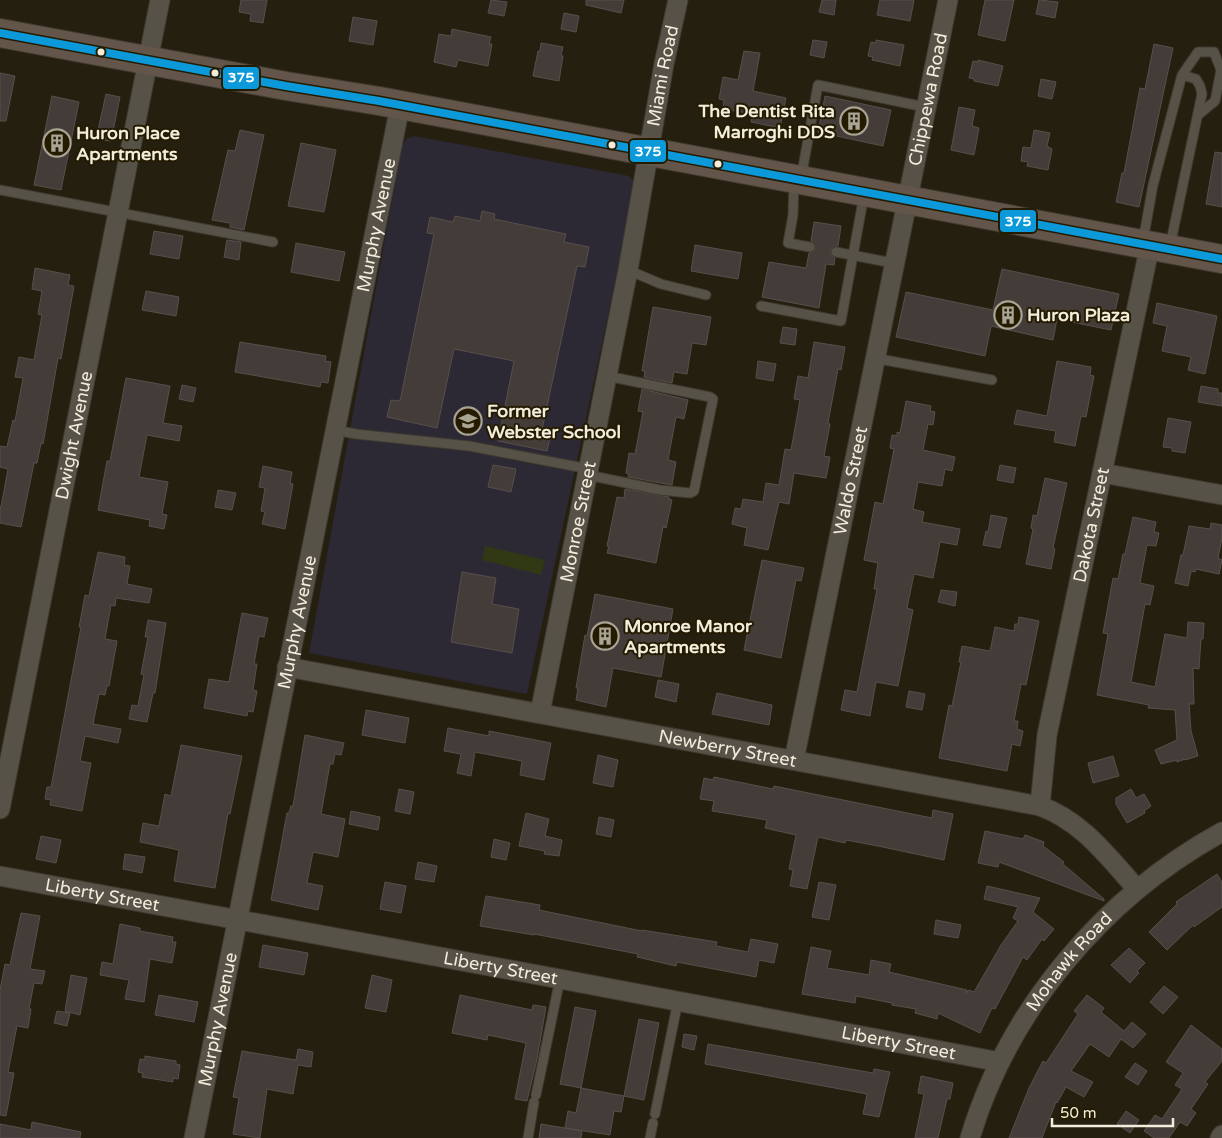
<svg xmlns="http://www.w3.org/2000/svg" width="1222" height="1138" font-family="'Varela Round',sans-serif">
<style>
.education{fill:#2c2935}
.green{fill:#303814}
.building{fill:#443c38;stroke:#584f4c}
.lines{fill:none;stroke-linecap:round;stroke-linejoin:round}
.lane-casing{stroke:#3f3b30;stroke-width:11}
.street-casing{stroke:#3f3b30;stroke-width:21}
.highway-casing{stroke:#3f3b30;stroke-width:30}
.lane{stroke:#575247;stroke-width:9}
.street{stroke:#575247;stroke-width:19}
.highway{stroke:#63554a;stroke-width:28}
.bus-1-casing{stroke:#241b00;stroke-width:11}
.bus-1{stroke:#0c99d9;stroke-width:8}
.bus-dot{fill:#f2ecdb;stroke:#241b00;stroke-width:2}
.labels{text-anchor:middle;dominant-baseline:central;stroke-width:4;stroke-linejoin:round;paint-order:stroke}
.street-label{font-size:18px;fill:#f2ecdb;stroke:#241b00}
.poi-label{font-size:18px;font-weight:bold;fill:#f2ecdb;stroke:#241b00;text-anchor:start}
.line-badge{stroke:#241b00;stroke-width:2}
.badge-label{font-size:14px;text-anchor:middle;font-weight:bold;fill:#fff}
</style>
<rect width="100%" height="100%" fill="#251f0f"/>
<!-- education -->
<path class="education" d="M414,136L629,176L635,183V189L527,694L309,653L402,146L406,139Z"/>
<!-- green -->
<path class="green" d="M485,546L545,560L541,575L482,560Z"/>
<!-- building -->
<path class="building" d="M241,0H267L263,23L250,21L251,14L239,12Z
M491,0L507,2L504,16L488,13Z
M586,0H624L621,13L586,5Z
M822,0H836L834,15L819,12Z
M880,0H914L910,21L877,15Z
M985,0H1014L1005,41L978,35Z
M1039,0L1058,2L1055,18L1036,14Z
M564,13L579,16L576,32L561,29Z
M353,17L377,21L373,45L349,41Z
M452,29L491,37L489,44H492L488,66L458,60L456,67L434,62L439,34L451,36Z
M813,40L827,42L824,58L810,55Z
M876,40L904,45L900,66L872,60L873,57L868,56L871,42L876,43Z
M541,43L563,47L561,55L563,56L559,81L533,76L538,51H540Z
M1154,44L1173,48L1139,207L1116,202L1122,173H1124L1140,88L1145,89Z
M744,51L760,53L753,91L786,98L780,128L751,122L753,114L723,109L724,100L719,99L723,77L738,80Z
M978,60L1003,66L998,86L974,81V79L969,78L973,61L978,62Z
M0,73L15,76L6,121H0Z
M1041,79L1056,82L1052,99L1038,96Z
M106,94L120,97L111,141L96,139Z
M52,96L79,102L61,190L34,185Z
M825,96L891,110L883,146L818,132Z
M959,107L975,110L972,126L979,128L974,155L951,150Z
M240,130L264,135L244,230L230,227V223L212,220L228,150L235,151Z
M1034,130L1050,133L1047,146L1052,149L1048,170L1027,166L1028,162L1021,161L1023,147L1031,148Z
M301,143L336,150L324,212L288,206Z
M1215,152L1222,153V207L1206,204Z
M482,211L495,214L494,219L566,234L564,242L589,247L585,267L577,266L542,430L551,432L547,451L498,441L514,361L454,349L437,428L387,417L391,400L400,401L434,234L427,233L430,217L453,222L455,216L480,221Z
M814,222L841,226L838,246L832,248L830,251L832,256L835,258L834,265L826,264L819,308L762,297L769,262L806,268L809,253L814,251L816,248L814,243L811,241Z
M154,231L183,236L179,259L150,254Z
M227,240L241,242L239,260L224,257Z
M296,243L345,252L339,281L291,272Z
M695,245L742,253L738,279L691,271Z
M35,268L70,275L68,285L74,286L61,359L58,358L43,444L41,443L37,463H34L21,527L0,523V507H1L8,469L0,467V446L7,447L13,420L15,421L23,378L15,377L19,357L34,360L42,315L38,314L42,291L32,289Z
M1002,269L1119,294L1111,330L1057,319L1053,340L991,326L985,356L896,337L906,292L993,310Z
M146,291L179,297L176,316L142,310Z
M1157,303L1217,316L1205,374L1188,370L1191,357L1162,351L1167,326L1153,323Z
M653,307L711,317L706,345L692,343L687,374L674,372L672,383L644,377L645,371H642Z
M783,327L797,329L795,345L780,343Z
M240,342L326,356L325,361L331,362L328,383L321,382L320,387L235,372Z
M814,342L845,347L841,370L838,369L828,423L830,424L824,456L830,457L826,478L794,473L789,504L779,502L768,550L744,545L747,528L732,524L735,508L741,509L743,499L763,502L766,483L779,485L785,449L791,450L800,400L794,399L798,376L808,378Z
M758,361L776,364L773,381L756,378Z
M1057,361L1091,367L1090,375L1094,376L1086,417L1081,416L1075,446L1054,442L1056,431L1014,424L1017,410L1047,416Z
M126,378L170,386L163,423L182,426L179,441L147,435L139,477L168,482L162,514L167,515L164,529L149,526L150,520L98,510L107,461H110Z
M182,385L196,388L193,402L179,399Z
M1201,386L1218,389V393H1222V406L1198,402Z
M642,389L688,400L684,419L676,417L668,460L676,462L672,485L628,477L629,474L626,473L629,453L635,454L643,412L638,411Z
M906,401L931,406L930,411L935,412L933,425L928,424L923,450L955,457L952,471L945,469L942,486L918,482L913,509L924,512L922,522L960,529L957,545L940,542L933,578L914,574L907,608L913,610L898,686L876,682L870,716L841,710L845,690L857,692L877,589H874L878,563L864,560L875,502L883,504L894,449L890,448L892,435L897,436V432L900,433Z
M1168,418L1191,422L1185,453L1172,451V448L1163,447Z
M493,465L516,469L511,492L488,487Z
M1000,465L1016,468L1013,483L997,480Z
M263,466L292,472L290,483L293,484L285,529L262,524L265,512L261,511L265,488L259,487Z
M1045,478L1067,483L1053,548L1055,549L1051,569L1026,564L1033,529L1031,528L1033,515L1037,516Z
M625,489L669,497V499L672,500L666,528L663,527L656,563L607,553L609,546H607L617,497L624,498Z
M218,490L236,493L232,510L215,507Z
M991,515L1007,518L1000,548L983,545L986,531L988,532Z
M1133,517L1156,522L1154,532L1159,533L1156,546L1147,545L1140,583L1154,586L1150,605L1145,604L1131,682L1155,687L1165,634L1187,638L1188,622L1204,623L1203,639H1201L1199,669L1193,668L1194,704H1189L1191,731L1198,756L1185,760V759L1177,762V760L1161,764L1155,750L1177,740L1175,710L1148,708L1149,705L1097,695L1108,634L1103,633L1113,578L1118,579L1123,554H1125Z
M1211,523L1222,525V538L1218,558L1222,560L1219,574L1196,569L1195,572L1191,571L1188,586L1175,583L1181,555H1183L1189,526L1210,529Z
M98,552L125,557L124,565L130,566L127,584L152,589L149,603L116,598L115,606L111,605L105,639L117,641L109,686H107L105,695L99,694L93,724L121,729L118,743L85,736L80,761L91,763L82,811L50,805L51,800L45,799L47,787H51L81,627H79L85,595L89,596Z
M762,560L804,568L801,581L796,580L781,658L744,650Z
M462,572L496,578L492,604L519,609L512,653L451,642Z
M941,590L957,592L955,606L938,602Z
M595,594L673,609L661,677L613,668L606,707L576,700L578,688H576L585,635L587,636Z
M242,613L268,618L264,637L259,636L254,664H257L253,690L257,691L253,712L248,711L247,716L204,708L209,679L229,682Z
M1019,617L1039,621L1026,685L1021,684L1014,721H1018L1017,729L1023,731L1020,746L1012,744L1007,771L939,758L949,705L952,706L961,662H959L962,646L990,651L995,627L1014,631L1015,624H1018Z
M148,620L166,623L155,693H153L147,722L129,719L132,705L138,706L144,675L141,674L148,637H145Z
M658,680L679,684L676,702L655,697Z
M909,691L925,694L922,710L906,707Z
M717,693L772,705L769,725L712,714Z
M366,710L409,718L405,743L362,735Z
M448,728L489,736V731L551,743L544,780L520,775L522,761L475,752L471,776L457,773L461,754L444,751Z
M305,735L344,743L341,755L335,754L333,764H330L321,814L345,819L338,857L313,852L307,883L323,886L318,910L271,900L287,813H289L291,806H293Z
M181,745L242,756L230,814L228,813L215,888L174,881L179,850L140,842L143,823L159,826L165,794L171,796Z
M598,755L618,760L613,787L593,783Z
M1113,756L1119,776L1093,783L1088,763Z
M714,777L773,789L774,786L932,818L933,810L953,814L944,860L878,846L846,840L845,843L818,837L807,889L790,886L793,870L789,869L796,835L765,828L767,820L712,811L714,801L700,799L704,778L713,780Z
M399,789L414,792L410,814L395,811Z
M1131,789L1136,798L1144,794L1151,806L1144,811L1145,813L1127,823L1116,804V798Z
M351,811L380,817L378,830L349,824Z
M526,813L549,819L545,836L562,840L559,856L544,854L545,851L519,846Z
M599,817L614,820L611,837L596,834Z
M985,831L1023,839L1025,835L1044,842L1043,846L1064,862L1063,864L1104,899V901L999,862L998,867L978,863Z
M41,836L61,840L56,863L36,859Z
M494,839L510,843L506,860L491,857Z
M125,854L145,857L142,873L123,869Z
M418,862L437,866L434,882L415,879Z
M1217,874L1222,882V907L1194,927L1193,925L1167,950L1149,932L1177,904L1176,902Z
M385,882L406,886L401,913L380,909Z
M819,882L836,885L829,920L812,917Z
M987,886L1040,898L1033,912L1054,929L1044,941L1042,939L1027,960L1023,957L995,1009L992,1008L980,1033L938,1013L937,1019L915,1013L916,1009L892,1005V1003L856,996L855,1003L802,994L811,947L831,951L827,968L869,975L871,960L891,964L889,972L967,990L966,993L969,990L974,992L1001,945L1018,921L1013,918L1018,907L984,899Z
M486,896L540,905L539,910L642,931V930L717,942L716,946L748,952L751,939L778,944L774,963L759,960L756,977L677,962L676,966L637,957L638,954L534,934V935L480,926Z
M21,913L40,916L30,969L45,971L42,984L34,983L29,1009H31L28,1028L17,1026L8,1072L14,1073L6,1116L0,1115V990L5,964L10,965Z
M936,920L961,925L958,938L934,934Z
M120,924L140,928V931L173,937L172,942H176L172,963L150,959L144,1002L125,999L129,980L100,975L102,962L113,964Z
M263,945L308,953L304,975L259,967Z
M1129,948L1145,963L1137,971L1139,973L1130,983L1111,965Z
M71,975L87,978L80,1015L65,1011Z
M372,975L392,980L386,1012L365,1008Z
M1164,986L1178,997L1163,1014L1150,1002Z
M159,995L198,1002L194,1022L155,1015Z
M460,995L532,1010L533,1005L546,1007L537,1059L527,1101L515,1099L526,1043L488,1035L487,1040L452,1033Z
M1087,995L1104,1008L1101,1012L1124,1031L1132,1022L1146,1034L1133,1048L1121,1039L1109,1057L1090,1044L1071,1071L1093,1082L1084,1097L1066,1087L1057,1103L1056,1102L1042,1138H1009L1029,1088L1043,1061L1046,1063L1078,1014L1074,1011Z
M575,1007L596,1011L581,1088L560,1084Z
M57,1011L70,1013L67,1026L54,1023Z
M639,1019L659,1023L644,1100L624,1096Z
M1191,1025L1222,1049V1061L1205,1082L1208,1084L1191,1109L1196,1113L1187,1126L1180,1122L1169,1138H1154L1144,1131L1155,1115L1162,1119L1182,1089L1175,1085L1183,1073L1166,1062Z
M684,1034L697,1036L694,1050L682,1047Z
M708,1044L873,1073L874,1069L890,1072L879,1117L863,1114L867,1094L705,1064Z
M298,1049L313,1052L311,1067L298,1065L293,1094L267,1089L260,1138L233,1134L239,1098L233,1097L242,1051L296,1060Z
M145,1056L176,1061V1064L180,1065L178,1079L173,1078V1082L142,1077L143,1073L138,1072L140,1059L145,1060Z
M1135,1063L1147,1071L1138,1085L1125,1077Z
M921,1076L953,1083L950,1099H947L938,1138H915L924,1094L918,1093Z
M581,1088L624,1096L621,1112L614,1111L610,1135L565,1128L568,1111L576,1113Z
M1126,1111L1139,1120L1130,1133L1117,1124Z
M32,1122L81,1132L80,1138H0V1124L31,1130Z
M541,1124L582,1131L581,1138H539Z"/>
<g class="lines">
<!-- lane casing -->
<g class="lane-casing">
<path id="lane" d="M1182,75L1198,52H1214L1221,70L1215,101L1198,115
M801,178L818,85L925,107
M794,182L793,215L788,243L810,247
M0,190L273,242
M1143,241L1153,185L1182,75L1196,79L1200,86L1202,94L1170,246
M836,252L893,263
M628,270L661,284L706,295
M761,306L841,321L864,195
M874,358L992,380
M335,430L356,434L469,446L589,469
M588,475L660,490L690,493L694,491L713,399L710,397L607,376
M536,1095L560,979
M655,1114L678,1001
M528,1138L534,1102
M650,1138L653,1123"/>
</g>
<!-- street casing -->
<g class="street-casing">
<g id="street">
<path d="M1102,473L1222,495"/>
<path id="s1" d="M287,667L1040,806C1082,821 1108,857 1137,889"/>
<path id="s2" d="M540,713L628,270L664,64L678,0"/>
<path id="s3" d="M794,760L948,0"/>
<path id="s4" d="M1040,806L1047,735L1150,245"/>
<path id="s5" d="M0,809L160,0"/>
<path id="s6" d="M0,876L560,979L1000,1062"/>
<path id="s7" d="M194,1138L400,106"/>
<path id="s8" d="M970,1138C1009,1008 1104,897 1222,832"/>
<path d="M1220,1138L1222,1135"/>
</g>
</g>
<!-- highway casing -->
<g class="highway-casing">
<path id="highway" d="M0,33L286,86L379,101L1222,259"/>
</g>
<!-- lane -->
<use href="#lane" class="lane"/>
<!-- street -->
<use href="#street" class="street"/>
<!-- highway -->
<use href="#highway" class="highway"/>
<!-- bus-1 casing -->
<g class="bus-1-casing">
<path id="bus-1" d="M0,33L286,86L379,101L1222,259"/>
</g>
<!-- bus-1 -->
<use href="#bus-1" class="bus-1"/>
</g>
<!-- icons -->
<defs>
<g id="building-ring" transform="scale(1.4375)"><circle r="9.5" fill="#241b00" stroke="#aaa494" stroke-width="1.5"/><path d="M-4-6H4V6H1V3H-1V6H-4ZM-2.5-4.3h1.7v1.8h-1.7ZM.8-4.3h1.7v1.8H.8ZM-2.5-1h1.7V.8h-1.7ZM.8-1h1.7V.8H.8Z" fill="#aaa494"/></g>
<g id="school-ring" transform="scale(1.4375)"><circle r="9.5" fill="#241b00" stroke="#aaa494" stroke-width="1.5"/><path d="M0-5L7-2L0 1L-7-2ZM-4 1L0 2.5L4 1V4Q0 6-4 4Z" fill="#aaa494"/></g>
</defs>
<g fill-rule="evenodd">
<use href="#building-ring" x="854" y="121"/>
<use href="#building-ring" x="57" y="143"/>
<use href="#building-ring" x="1008" y="315"/>
<use href="#school-ring" x="468" y="421"/>
<use href="#building-ring" x="605" y="636"/>
</g>
<!-- markers -->
<g class="bus-dot">
<circle cx="101" cy="52" r="4.5"/>
<circle cx="215" cy="73" r="4.5"/>
<circle cx="612" cy="145" r="4.5"/>
<circle cx="718" cy="164" r="4.5"/>
</g>
<g class="labels">
<!-- street labels -->
<g class="street-label">
<text stroke="none"><textPath href="#s2" startOffset="649">Miami Road</textPath></text>
<text stroke="none"><textPath href="#s3" startOffset="674">Chippewa Road</textPath></text>
<text stroke="none"><textPath href="#s7" startOffset="931">Murphy Avenue</textPath></text>
<text stroke="none"><textPath href="#s5" startOffset="381">Dwight Avenue</textPath></text>
<text stroke="none"><textPath href="#s3" startOffset="285">Waldo Street</textPath></text>
<text stroke="none"><textPath href="#s2" startOffset="195">Monroe Street</textPath></text>
<text stroke="none"><textPath href="#s4" startOffset="286">Dakota Street</textPath></text>
<text stroke="none"><textPath href="#s7" startOffset="526">Murphy Avenue</textPath></text>
<text stroke="none"><textPath href="#s1" startOffset="448">Newberry Street</textPath></text>
<text stroke="none"><textPath href="#s6" startOffset="104">Liberty Street</textPath></text>
<text stroke="none"><textPath href="#s8" startOffset="204">Mohawk Road</textPath></text>
<text stroke="none"><textPath href="#s6" startOffset="509">Liberty Street</textPath></text>
<text stroke="none"><textPath href="#s7" startOffset="121">Murphy Avenue</textPath></text>
<text stroke="none"><textPath href="#s6" startOffset="914">Liberty Street</textPath></text>
</g>
<!-- poi labels -->
<g class="poi-label">
<text x="835" y="111" text-anchor="end">The Dentist Rita<tspan x="835" dy="21">Marroghi DDS</tspan></text>
<text x="76" y="133">Huron Place<tspan x="76" dy="21">Apartments</tspan></text>
<text x="1027" y="315">Huron Plaza</text>
<text x="487" y="411">Former<tspan x="487" dy="21">Webster School</tspan></text>
<text x="624" y="626">Monroe Manor<tspan x="624" dy="21">Apartments</tspan></text>
</g>
</g>
<g class="line-badge">
<rect x="222" y="66" width="38" height="24" rx="5" fill="#0c99d9"/>
<rect x="629" y="139" width="38" height="24" rx="5" fill="#0c99d9"/>
<rect x="999" y="209" width="38" height="24" rx="5" fill="#0c99d9"/>
</g>
<g class="badge-label">
<text x="241" y="82">375</text>
<text x="648" y="156">375</text>
<text x="1018" y="226">375</text>
</g>
<!-- scale -->
<path d="M1052 1118v8h121v-8" fill="none" stroke="#f2ecdb" stroke-width="2.5"/>
<text x="1060" y="1118" font-size="15" fill="#f2ecdb" stroke="#241b00" stroke-width="4" paint-order="stroke">50 m</text>
</svg>
